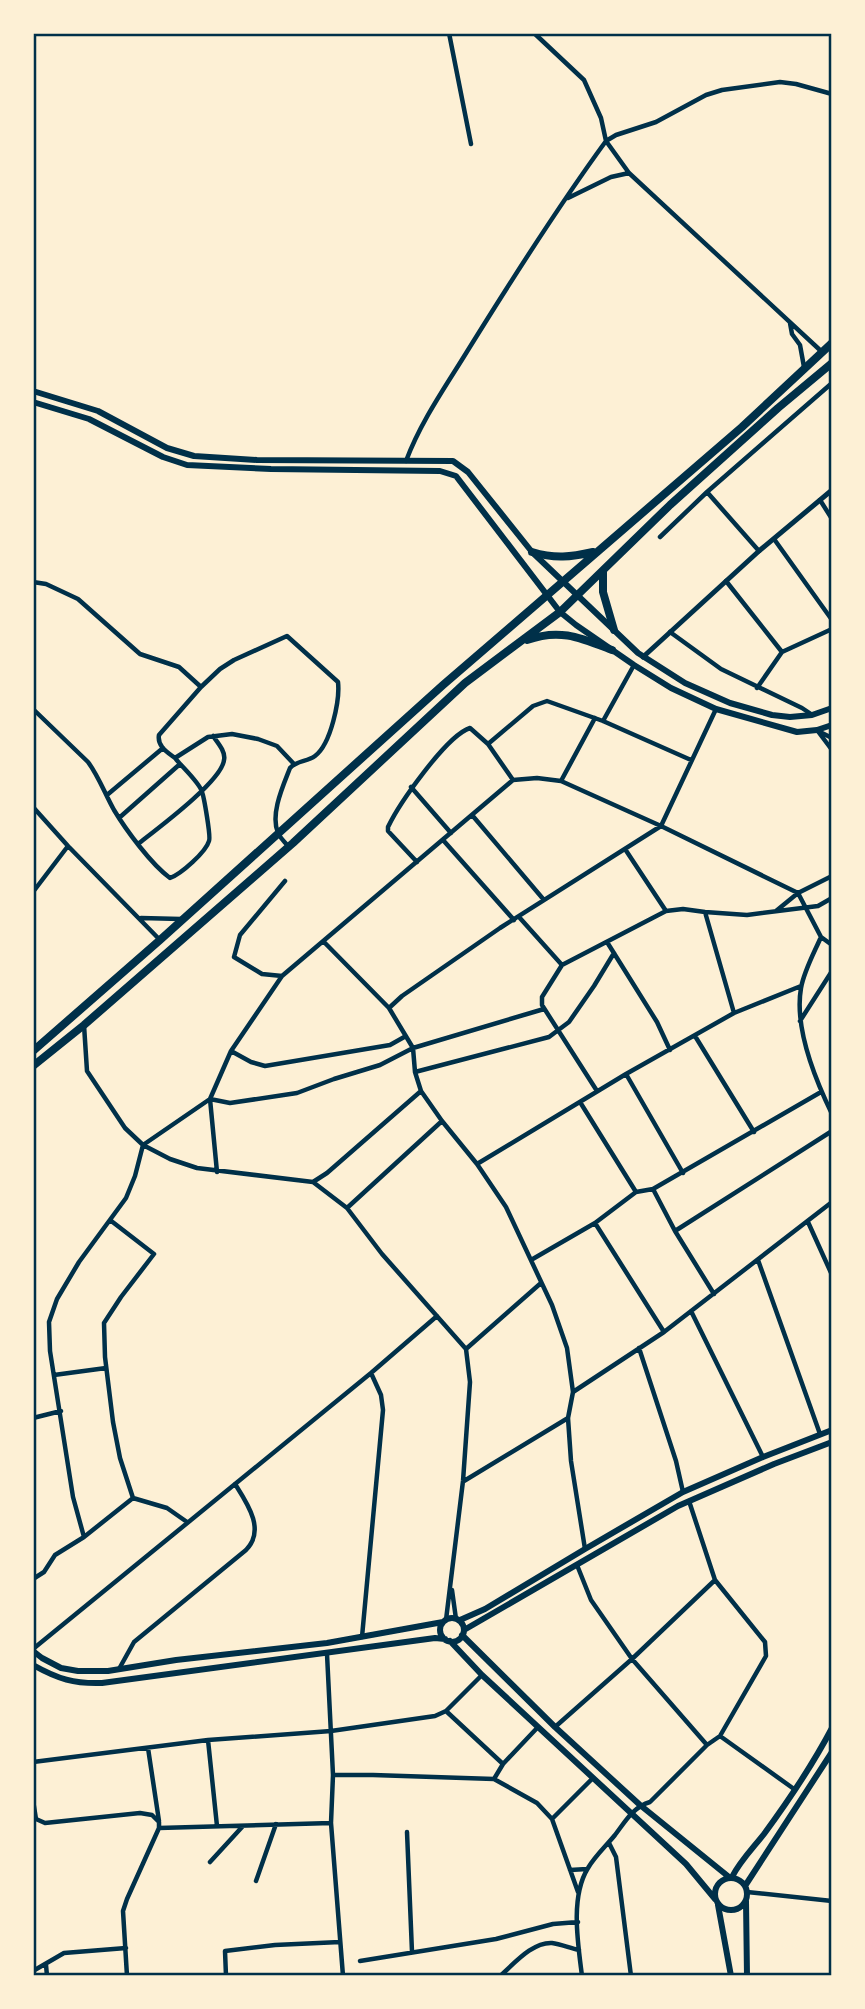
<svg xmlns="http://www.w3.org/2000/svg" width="865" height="2009" font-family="Karla,sans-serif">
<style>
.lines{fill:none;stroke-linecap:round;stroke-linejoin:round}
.minor{stroke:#003049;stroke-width:4.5}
.tertiary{stroke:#003049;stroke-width:5}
.secondary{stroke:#003049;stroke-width:6}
.trunk{stroke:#003049;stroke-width:8}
.neatline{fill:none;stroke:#003049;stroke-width:2.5}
</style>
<rect width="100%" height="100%" fill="#fdf0d5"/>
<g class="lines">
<!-- minor -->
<path class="minor" d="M449,33L471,144
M534,33L584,80L601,118L606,141L629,173L821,351
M568,198L611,177L629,173
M790,323L792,334L800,345L804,367
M406,461C421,421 446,386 468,350C512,279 557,208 606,141L616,135L656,122L706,95L722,90L780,82L796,84L832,94
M707,492L759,551
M820,500L832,519
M660,537L707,492L832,383
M774,539L832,620
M726,581L782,652
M33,582L46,584L78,599L140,654L179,667L201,687L220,669L234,660L287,636L338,682C340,700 331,744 315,756C307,762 297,760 290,768C283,786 270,814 278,833C280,838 285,842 288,846
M670,632L721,669L802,708L811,714
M201,687L159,735C157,746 167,752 175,758L208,737L232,734L258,739L277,746L294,764
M757,688L782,652L832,629
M33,709L88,762C99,777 105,794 114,810C126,830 151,864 170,878C181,874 206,852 209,841C211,837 204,797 202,792C200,783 181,766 175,758
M603,721L634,665
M817,730L832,750
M820,732L832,738
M488,744L533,706L547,701L603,721L691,760
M561,781L595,718
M411,787L451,833
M107,795L163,748
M33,807L68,846L160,940
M472,815L544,900
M119,818L180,764
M443,840L514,920
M138,844C157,829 222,781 224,760C226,752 218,743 213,736
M625,849L666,911
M417,862L388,831V827C399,804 446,736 470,728L488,744L513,780L537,778L561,781L661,826L798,893L821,937C814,953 804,971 801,988C794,1028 815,1079 832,1114
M285,881L240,935L234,957L262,974L282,976L513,780
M33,892L68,846
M776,911L798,893L832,876
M705,912L734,1013
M519,917L562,965L542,997V1005L597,1091
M141,918L181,919
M821,937L832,945
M324,942L389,1008L413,1048L415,1072L421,1091L442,1121L477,1164L506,1207L552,1305L567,1348L573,1392L568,1418L571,1461L585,1549
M607,942L657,1022L670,1050
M562,965L666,911L683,909L705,912L747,915L818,906L832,898
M389,1008L402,996L500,928L661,826L716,709
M800,1021L832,971
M84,1025L87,1071L125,1128L143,1145L170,1159L197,1168L313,1182L347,1208L382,1254L466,1349L470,1382L463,1481L446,1620
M695,1036L754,1132
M231,1051L251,1062L265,1066L390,1045L406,1036
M415,1072L549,1037L569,1022L594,986L614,953
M626,1074L683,1173
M580,1102L636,1192
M477,1164L626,1074L734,1013L801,986
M217,1172L210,1099L231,1051L282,976
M313,1182L327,1173L421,1091
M653,1189L675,1231L714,1294
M347,1208L442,1121
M110,1220L154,1254L121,1297L104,1323L105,1357L113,1422L120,1458L133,1498L167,1508L187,1522
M808,1222L832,1275
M595,1223L664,1332
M675,1231L832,1131
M531,1260L595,1223L636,1192L653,1189L821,1092
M758,1260L820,1434
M691,1311L763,1457
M639,1348L676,1461L683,1492
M466,1349L541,1283
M54,1375L106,1368
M573,1392L664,1332L832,1202
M33,1418L61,1411
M464,1481L568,1418
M689,1501L715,1580L765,1642L766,1656L720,1736
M84,1537L73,1497L50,1351L49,1322L57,1299L79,1262L126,1198L135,1176L143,1145L210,1099L230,1103L297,1093L334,1079L380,1065L413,1048L544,1009
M577,1565L591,1600L632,1659L707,1745L720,1736L794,1789
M33,1579L44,1572L55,1555L84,1537L133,1498
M452,1590L456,1619
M362,1637L383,1410L381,1395L371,1373
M33,1649L371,1373L437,1316
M327,1654L333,1775L331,1823L343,1976
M119,1669L134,1642L246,1550C266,1530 247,1503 235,1484
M446,1711L503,1764L494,1779L537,1803L552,1819L578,1892
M555,1727L632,1659L715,1580
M208,1740L331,1731L435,1716L446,1711L482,1675
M148,1748L159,1821
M33,1762L208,1740L217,1826
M503,1764L538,1727
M333,1775H373L494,1779
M33,1800L36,1819L45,1823L140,1813L152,1815L159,1822V1828
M552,1819L593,1778
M407,1832L412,1952
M609,1843L616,1857L631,1976
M210,1862L243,1826
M570,1870L587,1869
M256,1881L276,1824
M747,1892L832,1901
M360,1961L496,1939L553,1924L578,1922
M46,1965L47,1976
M33,1971L64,1953L126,1948
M127,1976L123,1911L127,1899L159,1828L331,1823
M226,1976L225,1951L275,1945L340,1942
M500,1976C514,1964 532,1942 552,1943C560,1944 570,1948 579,1950
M582,1976C578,1944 570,1897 588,1868C595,1856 606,1846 615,1835C625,1822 633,1807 650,1802L707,1745"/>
<!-- tertiary -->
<path class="tertiary" d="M643,657L759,551L832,490"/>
<!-- secondary -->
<path class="secondary" d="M33,391L98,411L167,448L194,456L257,460L453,461L468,472L532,552L638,653L685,683L730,703L772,715L790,717L812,715L832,708
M33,402L89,419L163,457L187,465L271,469L440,471L456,476L560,612L576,625L634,665L671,688L716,709L797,732L817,730L832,725
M440 1630a12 12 0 1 1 24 0a12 12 0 1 1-24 0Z
M460,1620L485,1609L585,1549L683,1492L763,1457L832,1430
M464,1630L678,1506L774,1464L832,1442
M462,1635L555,1727L640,1805L729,1877
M450,1641L482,1675L686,1864L715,1899
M33,1651L42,1658L61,1668L78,1671H108L176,1660L327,1643L443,1622
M33,1665C58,1679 74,1684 102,1683L435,1638L445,1639
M732,1877C740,1861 753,1848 764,1834C789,1800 813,1764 832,1728
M715 1894a16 16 0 1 1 32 0a16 16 0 1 1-32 0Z
M745,1886L832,1752
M746,1901L747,1976
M718,1905L731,1976"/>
<!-- trunk -->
<path class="trunk" d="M532,552C555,559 571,557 593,552
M603,571V592L614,630
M527,640C560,628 581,638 612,650
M33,1051L160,940L443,685L742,427L832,343
M33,1066L84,1025L293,843L465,683L560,612L670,505L778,408L832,363"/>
</g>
<!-- border -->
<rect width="865" height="2009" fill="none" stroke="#fdf0d5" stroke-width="70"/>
<rect x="35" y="35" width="795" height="1939" class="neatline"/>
</svg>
